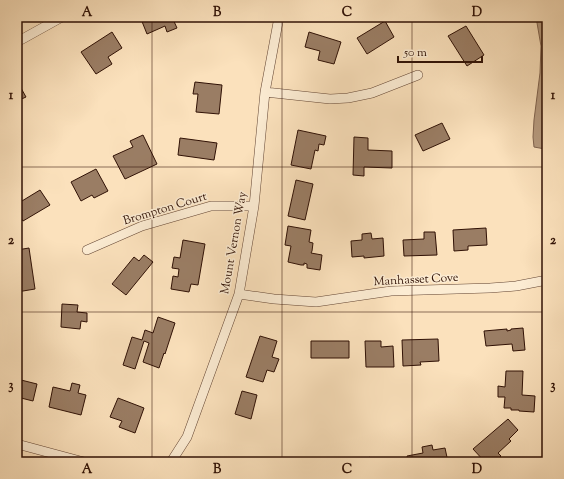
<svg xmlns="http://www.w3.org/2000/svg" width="564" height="479" font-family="'Sorts Mill Goudy',serif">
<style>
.water{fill:#b69a7e;stroke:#80634e}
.building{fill:#9a7d64;stroke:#301105}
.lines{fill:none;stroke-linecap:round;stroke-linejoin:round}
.street-casing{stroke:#634533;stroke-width:10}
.street{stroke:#fcecd3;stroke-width:9}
.grid{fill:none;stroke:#301105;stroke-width:1;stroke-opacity:0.55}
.labels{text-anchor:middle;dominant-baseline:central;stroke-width:3;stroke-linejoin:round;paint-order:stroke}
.street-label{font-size:12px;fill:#301105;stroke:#fcecd3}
.neatline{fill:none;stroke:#301105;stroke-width:1.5}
.grid-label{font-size:13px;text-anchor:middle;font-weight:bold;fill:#301105}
</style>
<rect width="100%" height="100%" fill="#fbe1bc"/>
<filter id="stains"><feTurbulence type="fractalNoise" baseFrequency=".005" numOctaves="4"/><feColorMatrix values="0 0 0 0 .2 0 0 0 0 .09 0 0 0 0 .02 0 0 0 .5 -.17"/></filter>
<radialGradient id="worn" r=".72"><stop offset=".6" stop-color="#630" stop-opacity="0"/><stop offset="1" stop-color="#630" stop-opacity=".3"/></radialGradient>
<!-- water -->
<path class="water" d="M536,17H547V148L545,149L534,147L533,137L534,120L540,73L541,46Z"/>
<!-- building -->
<path class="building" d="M145,17H172L177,28L167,32L165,26L147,34L141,19Z
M385,21L394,37L367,54L357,38Z
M466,26L484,55L467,66L448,36Z
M112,32L122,48L108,57L112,64L96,74L81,52Z
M309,32L341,42L334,64L318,60L320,51L305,47Z
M17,81L26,97L17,101Z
M195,82L222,85L219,114L196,112L198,94H193Z
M442,123L450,139L423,151L415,135Z
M298,130L326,136L324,145L319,144L318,151L315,150L311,169L291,165Z
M143,135L157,164L125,179L113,156L133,147L130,141Z
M354,137L368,138V150L392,151V168L364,167V176L353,175Z
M180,138L217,143L214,160L178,155Z
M96,169L108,191L94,198L92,195L81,201L71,182Z
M296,180L313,184L305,220L288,216Z
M40,190L50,205L23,221L17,212V204Z
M288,226L311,230L309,242L313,243L312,251L311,253L322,255L320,270L307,268V264L304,263V265H301L288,262L291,246L285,245Z
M486,228L487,245L468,246V250L454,251L453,230Z
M424,232H435L437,255L404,256L403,240L424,239Z
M371,233L372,239L383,238L384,256L364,258V256L352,257L351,241L362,240V234Z
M183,240L205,244L198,285L191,284L189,292L171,289L173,276L178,277L179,269L172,268L174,257L180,258Z
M29,248L35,289L17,292V250Z
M144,255L153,262L126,295L112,284L134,257L139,261Z
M62,304L78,305L77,312L87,313V322L81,321L80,329L61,327Z
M158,317L175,323L165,354L164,353L159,368L143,362L149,343L144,341L135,369L123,365L132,337L142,340L145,330L153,333Z
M523,328L525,350L513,351L512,344L486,346L484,331L507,329V331L511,330V329Z
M260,336L277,341L272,357L279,359L274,372L267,370L263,382L246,377Z
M438,339L439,361L420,362L421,365L403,366L402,340Z
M311,341H349V358H311Z
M365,341H381V347L393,346L394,367H366Z
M506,371H523L522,395L535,396L534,412L519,411V410H511V408H504L505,397H498V386L505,387Z
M17,379L37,384L33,401L17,397Z
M72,383L80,385L78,393L86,395L81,415L49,407L53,387L70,391Z
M242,391L257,395L251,419L235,414Z
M118,398L144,408L135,433L119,427L122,421L110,417Z
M508,419L518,430L509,439L511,441L498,453L501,456L495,462H485L473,449Z
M432,445L433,450L445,448L448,462H408L407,456L423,453L422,447Z
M370,457L373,462H362Z"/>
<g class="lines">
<!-- street casing -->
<g class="street-casing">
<path id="street" d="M17,42L62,17
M265,92L330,99L348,98L372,93L418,75
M87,250L142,226L211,206H254
M239,294L274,299L316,302L391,291L490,288L516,286L547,280
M17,444L84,462
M171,462L187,437L239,294L254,206L265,92L279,17"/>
</g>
<!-- street -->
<use href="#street" class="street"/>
</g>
<!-- grid -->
<path class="grid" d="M152,17V462M282,17V462M412,17V462M17,167H547M17,312H547"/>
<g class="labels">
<!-- street labels -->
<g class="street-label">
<text transform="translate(165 209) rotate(-17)">Brompton Court</text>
<text transform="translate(234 243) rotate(-80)">Mount Vernon Way</text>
<text transform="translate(416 280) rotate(-3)">Manhasset Cove</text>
</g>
</g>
<!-- margin -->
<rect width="564" height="479" fill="none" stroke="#fbe1bc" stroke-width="44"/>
<!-- scale -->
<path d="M398 56v6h84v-6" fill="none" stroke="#301105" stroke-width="2"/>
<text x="404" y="56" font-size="12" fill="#301105" stroke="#fcecd3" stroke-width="3" paint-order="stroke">50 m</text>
<rect x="22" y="22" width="520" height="435" class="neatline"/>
<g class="grid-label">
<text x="87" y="16">A</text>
<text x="217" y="16">B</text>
<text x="347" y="16">C</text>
<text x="477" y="16">D</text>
<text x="11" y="99">1</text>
<text x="553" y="99">1</text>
<text x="11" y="244">2</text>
<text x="553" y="244">2</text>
<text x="11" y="389">3</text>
<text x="553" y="389">3</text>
<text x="87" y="473">A</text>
<text x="217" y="473">B</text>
<text x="347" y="473">C</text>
<text x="477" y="473">D</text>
</g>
<rect width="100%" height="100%" filter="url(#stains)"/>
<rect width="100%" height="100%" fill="url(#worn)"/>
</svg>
